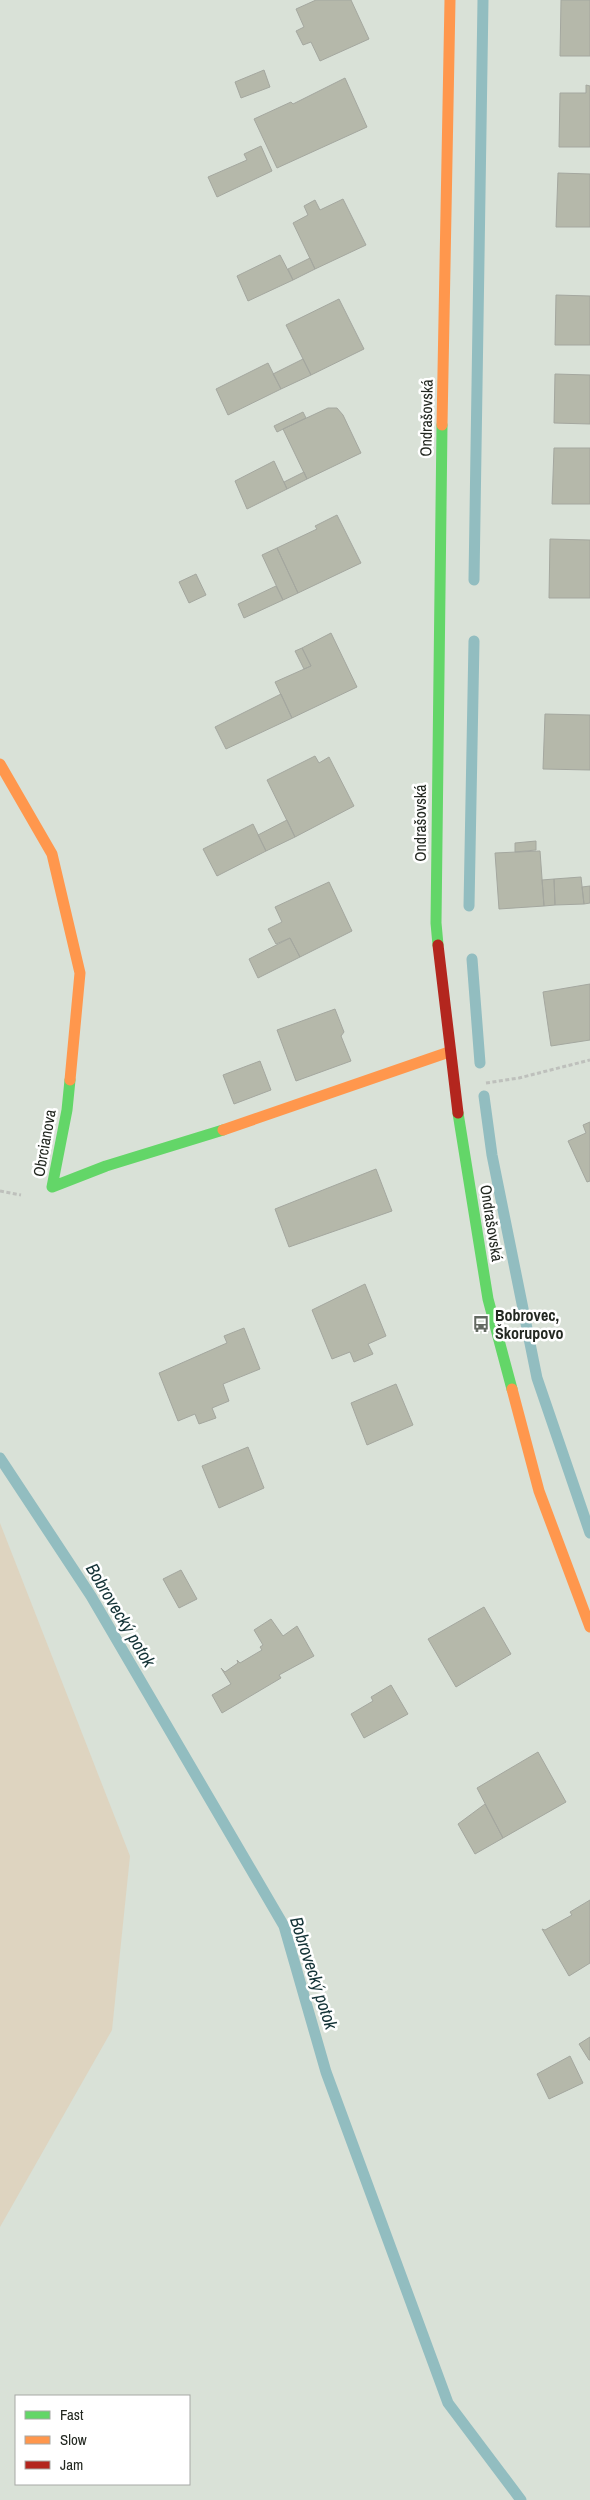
<svg xmlns="http://www.w3.org/2000/svg" width="590" height="2500" font-family="'Archivo Narrow',sans-serif">
<style>
.green{fill:#ded4c0}
.lines{fill:none;stroke-linecap:round;stroke-linejoin:round}
.stream{stroke:#92bdc0;stroke-width:11}
.building{fill:#b5b8aa;stroke:#a4a79f}
.path{stroke:#bec0bc;stroke-width:3;stroke-dasharray:4 2.5;stroke-linecap:butt}
.fast{stroke:#63d668;stroke-width:11}
.slow{stroke:#ff974d;stroke-width:11}
.jam{stroke:#b3261e;stroke-width:11}
.labels{text-anchor:middle;dominant-baseline:central;stroke-width:5;stroke-linejoin:round;paint-order:stroke}
.street-label{font-size:16px;fill:#232821;stroke:#fff}
.poi-label{font-size:16px;font-weight:bold;fill:#232821;stroke:#fff;text-anchor:start}
.water-label{font-size:18px;font-style:italic;fill:#143337;stroke:#fff}
</style>
<rect width="100%" height="100%" fill="#d9e1d7"/>
<!-- green -->
<path class="green" d="M0,1523L130,1856L112,2030L0,2227Z"/>
<g class="lines">
<!-- stream -->
<path class="stream" d="M474,580L483,0
M469,906L474,641
M472,959L480,1063
M484,1096L492,1155L537,1378L590,1533
M0,1458L91,1596L284,1926L326,2072L448,2403L521,2500"/>
</g>
<!-- building -->
<path class="building" d="M316,0H351L369,39L320,61L311,42L303,45L296,31L304,27L296,9Z
M561,0H590V56H560Z
M264,70L270,87L241,98L235,82Z
M345,78L367,127L277,168L254,119L291,102L293,104Z
M586,85L590,86V147H559L560,93H586Z
M261,146L272,171L217,197L208,177L247,160L244,154Z
M558,173L590,174V227H556Z
M343,199L366,245L315,269L293,223L308,215L304,206L315,200L320,210Z
M280,255L293,280L248,301L237,276Z
M310,258L315,269L293,280L288,269Z
M556,295L590,296V345H555Z
M339,299L364,349L311,375L286,325Z
M303,359L311,375L281,389L273,374Z
M268,363L281,389L228,415L216,389Z
M555,374L590,375V424L554,423Z
M328,408H337L343,415L361,453L307,479L283,429Z
M303,412L306,418L277,432L274,426Z
M554,448H590V504H552Z
M274,461L287,489L247,509L235,481Z
M304,472L307,479L287,489L284,482Z
M337,515L361,563L298,593L277,548L317,529L315,526Z
M550,539L590,540V598H549Z
M277,548L298,593L283,600L262,555Z
M196,574L206,595L189,603L179,582Z
M276,586L283,600L244,618L238,604Z
M331,633L357,687L292,718L275,682L311,666L302,648Z
M302,648L311,666L304,669L295,651Z
M281,694L292,718L226,749L215,727Z
M545,714L590,715V770L543,769Z
M315,756L319,763L329,757L354,806L295,837L267,780Z
M287,820L295,837L266,851L258,835Z
M253,824L266,851L217,876L203,849Z
M536,841V850L515,852V843Z
M540,851L544,906L499,909L495,853Z
M581,877L584,904L555,905L554,879Z
M554,879L555,905L544,906L542,880Z
M329,882L352,931L300,957L290,938L276,944L268,929L282,922L275,907Z
M590,886V903L584,904L582,887Z
M290,938L300,957L258,978L249,959Z
M590,984V1040L551,1046L543,992Z
M335,1009L344,1032L341,1036L351,1061L296,1081L277,1030Z
M260,1061L271,1090L234,1104L223,1075Z
M590,1122V1181L587,1182L568,1141L586,1133L583,1125Z
M376,1169L392,1211L289,1247L275,1209Z
M365,1284L386,1336L368,1344L373,1354L354,1362L350,1352L332,1359L312,1310Z
M244,1328L260,1369L223,1384L229,1401L212,1408L216,1418L199,1424L195,1414L178,1421L159,1373L227,1343L224,1336Z
M396,1384L413,1425L367,1445L351,1403Z
M248,1447L264,1488L219,1508L202,1466Z
M181,1570L197,1599L179,1608L163,1579Z
M484,1607L511,1654L456,1687L428,1639Z
M271,1619L283,1636L297,1626L314,1656L279,1675L281,1678L222,1713L212,1695L231,1684L221,1668L225,1672L238,1663L237,1660L240,1663L262,1650L260,1647L263,1645L254,1630Z
M391,1685L408,1714L364,1738L351,1714L373,1701L371,1697Z
M538,1752L566,1802L503,1838L477,1788Z
M485,1804L503,1838L475,1854L458,1824Z
M590,1900V1963L569,1976L542,1929L545,1930L572,1915L570,1912Z
M590,2037V2060H589L579,2044Z
M570,2056L583,2083L549,2099L537,2074Z"/>
<g class="lines">
<!-- path -->
<path class="path" d="M486,1083L519,1078L590,1060
M0,1191L21,1195"/>
<!-- fast -->
<path class="fast" d="M438,945L436,923L442,425
M70,1080L67,1110L52,1187L106,1166L223,1130
M458,1113L488,1299L512,1389"/>
<!-- slow -->
<path class="slow" d="M442,425L450,0
M0,764L52,854L80,973L70,1080
M223,1130L449,1052
M512,1389L539,1491L590,1627"/>
<!-- jam -->
<path class="jam" d="M438,945L458,1113"/>
</g>
<!-- icons -->
<defs>
<g id="bus-bare" transform="scale(1.35)"><path d="M-5-6H5V4H4V6H2V4H-2V6H-4V4H-5ZM-3.5-4V0h7V-4ZM-3.5 1.2v1.5H-2V1.2ZM2 1.2v1.5H3.5V1.2Z" fill="#636961" stroke="#fff" stroke-width="2.5" paint-order="stroke"/></g>
</defs>
<g fill-rule="evenodd">
<use href="#bus-bare" x="481" y="1324"/>
</g>
<g class="labels">
<!-- street labels -->
<g class="street-label">
<text transform="translate(426 418) rotate(-89)">Ondrašovská</text>
<text transform="translate(420 823) rotate(-90)">Ondrašovská</text>
<text transform="translate(44 1143) rotate(-80)">Obrcianova</text>
<text transform="translate(492 1223) rotate(81)">Ondrašovská</text>
</g>
<!-- poi labels -->
<g class="poi-label">
<text x="495" y="1315">Bobrovec,<tspan x="495" dy="18">Škorupovo</tspan></text>
</g>
<!-- water labels -->
<g class="water-label">
<text transform="translate(121 1615) rotate(59)">Bobrovecký potok</text>
<text transform="translate(314 1973) rotate(72)">Bobrovecký potok</text>
</g>
</g>
<!-- legend -->
<rect x="15" y="2395" width="175" height="90" fill="#ffffff" stroke="#a7a9a6"/>
<rect x="25" y="2411" width="25" height="8" fill="#63d668" stroke="#a7a9a6"/>
<text x="60" y="2420" font-size="15" fill="#232821">Fast</text>
<rect x="25" y="2436" width="25" height="8" fill="#ff974d" stroke="#a7a9a6"/>
<text x="60" y="2445" font-size="15" fill="#232821">Slow</text>
<rect x="25" y="2461" width="25" height="8" fill="#b3261e" stroke="#a7a9a6"/>
<text x="60" y="2470" font-size="15" fill="#232821">Jam</text>
</svg>
